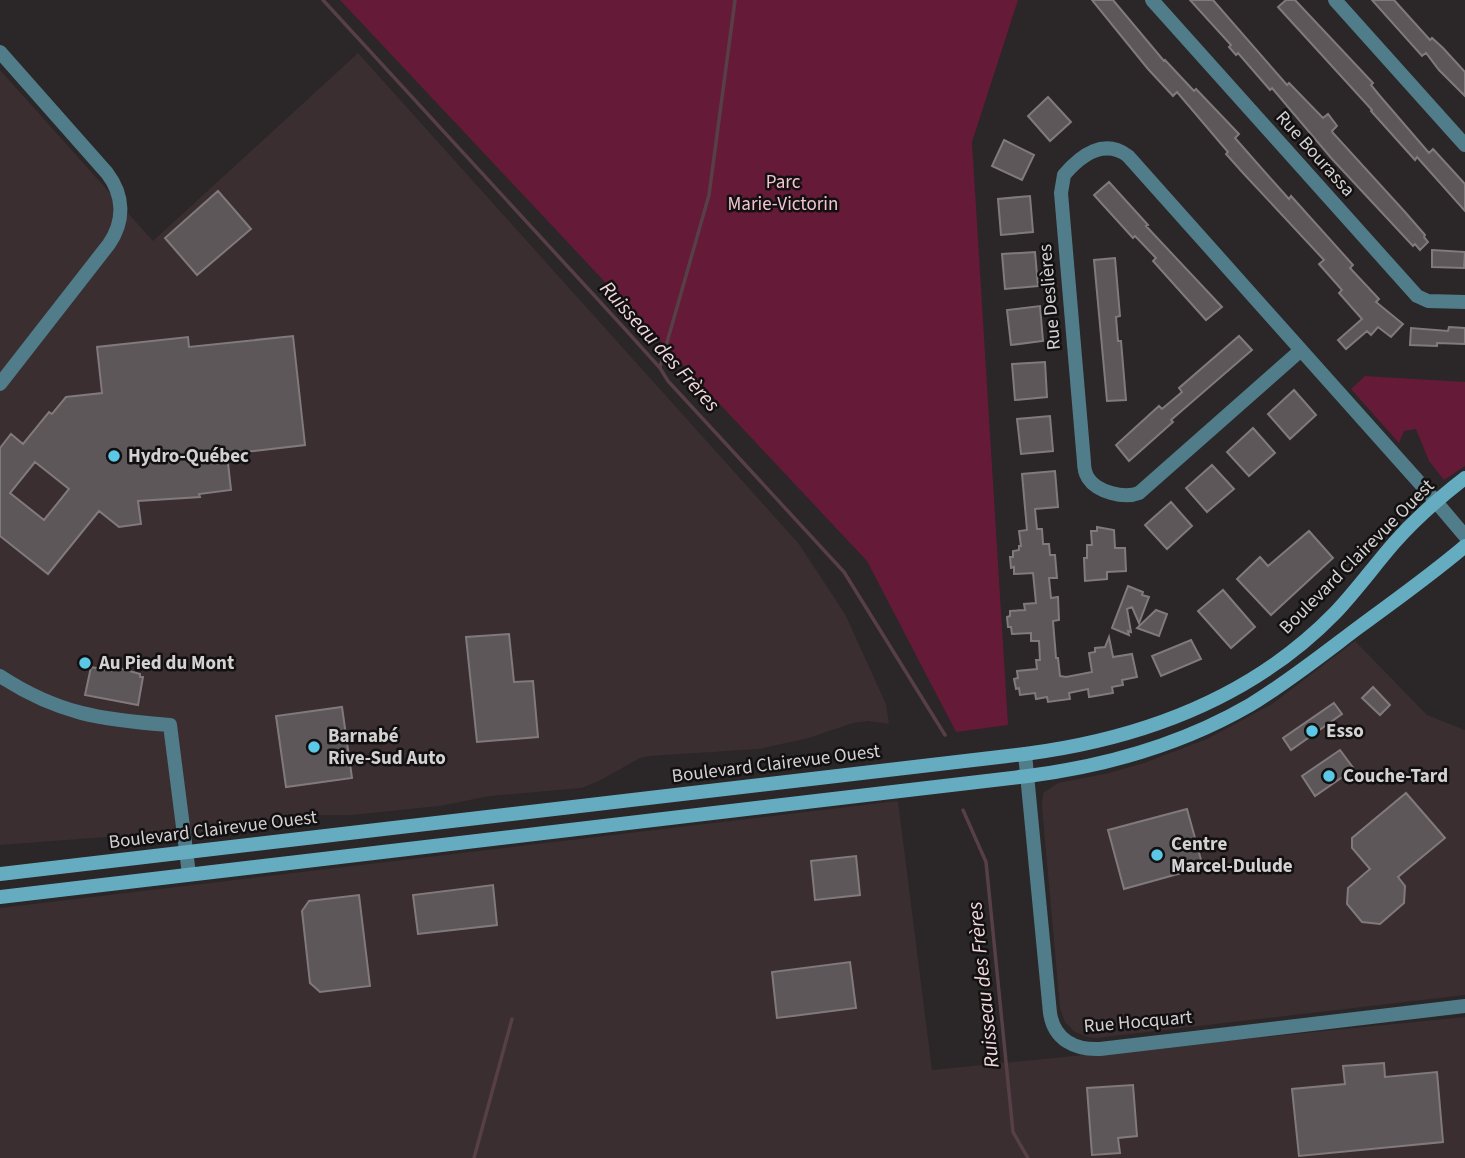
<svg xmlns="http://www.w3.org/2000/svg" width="1465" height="1158" font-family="'Source Sans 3',sans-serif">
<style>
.built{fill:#3a2e31}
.green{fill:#651a37}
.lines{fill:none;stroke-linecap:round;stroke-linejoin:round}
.stream{stroke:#573f47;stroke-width:3.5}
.building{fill:#5d5759;stroke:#807a7c;stroke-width:2;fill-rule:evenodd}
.street{stroke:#517c89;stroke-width:14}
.secondary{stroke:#66acc1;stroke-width:14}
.poi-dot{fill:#5ac8e6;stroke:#121010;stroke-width:2.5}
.labels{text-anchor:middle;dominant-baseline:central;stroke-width:5;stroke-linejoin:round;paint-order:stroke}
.street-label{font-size:19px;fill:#d4d1d2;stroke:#121010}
.park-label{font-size:19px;fill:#f3c3d0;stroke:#121010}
.poi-label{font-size:19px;font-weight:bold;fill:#d4d1d2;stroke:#121010;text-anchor:start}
.water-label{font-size:21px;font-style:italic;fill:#f1d8de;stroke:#121010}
</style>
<rect width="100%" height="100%" fill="#2b2627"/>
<!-- built -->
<path class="built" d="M358,53L799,544L845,614L886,704L889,724L868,721L853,723L809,738L759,749L649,756L640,758L599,781L581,788L490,796L439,806L352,815H306L256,821L215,831L195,833H161L0,845V70L153,241Z
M1355,641L1427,715L1465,730V995L1096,1038L1088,1037L1075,1032L1065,1022L1060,1008L1042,807L1043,793L1058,783L1109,773L1144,763L1207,739L1272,704Z
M898,801L932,1070L1465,1017V1158H0V908Z"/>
<!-- green -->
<path class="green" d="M340,0H1018L972,142L1008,725L956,732L867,561Z
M1365,376L1465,382V466L1444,480L1429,461L1416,429L1404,431L1399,443L1351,389Z"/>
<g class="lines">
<!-- stream -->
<path class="stream" d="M323,0L625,329L660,368L668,381L844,572L945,735
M660,367L709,195L735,0
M963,810L986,862L1013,1132L1028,1158
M474,1158L512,1019"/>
</g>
<!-- building -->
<path class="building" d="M1092,0H1113L1164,61L1165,60L1194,91L1196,89L1239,134L1235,138L1256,162L1289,199L1291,196L1353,265L1350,268L1379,299L1376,302L1403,324L1391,337L1378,327L1371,335L1367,331L1346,349L1338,340L1362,319L1339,293L1342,290L1319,264L1324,260L1243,173L1226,154L1228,152L1177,92L1173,96L1148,69Z
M1190,0H1213L1287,85L1289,83L1323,118L1328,114L1337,126L1332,131L1333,133L1405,212L1425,235L1424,237L1428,242L1420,250L1415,244L1413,246L1332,159L1272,88L1270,90L1238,53L1236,55L1229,47L1231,45Z
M1286,0H1295L1373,83L1371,85L1380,96L1429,153L1433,149L1465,184V211L1417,157L1415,160L1371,111L1372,110L1278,7Z
M1372,0H1394L1430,40L1432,38L1443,48L1465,72V96L1439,70L1426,53L1422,56Z
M1048,97L1071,122L1050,141L1028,116Z
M1004,140L1034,155L1022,180L992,166Z
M1109,182L1148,225L1146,226L1222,307L1206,320L1153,261L1156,258L1135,236L1133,238L1094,195Z
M218,191L251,229L197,275L165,238Z
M1030,196L1033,232L1001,235L998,199Z
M1432,250L1465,252L1464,268L1432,267Z
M1035,252L1038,286L1005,289L1002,254Z
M1115,258L1120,316L1116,317L1118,341H1121L1126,400L1107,401L1094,260Z
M1040,306L1043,341L1011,345L1007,310Z
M1449,327L1465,328V344L1437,343V346L1410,345L1411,328L1448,331Z
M293,336L305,445L227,454L231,490L199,494L200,497L138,501L141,524L119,527L99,511L48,574L0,536V448L11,434L23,444L49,412L52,414L66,397L102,393L97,347L188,337L189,347ZM35,462L69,489L44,520L10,493Z
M1239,336L1252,350L1171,420L1173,422L1129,461L1116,445L1159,406L1162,409L1182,392L1179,388Z
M1045,362L1047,397L1015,400L1012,364Z
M1294,390L1316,415L1290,439L1268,414Z
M1050,416L1053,451L1021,454L1017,419Z
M1253,428L1275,453L1249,476L1227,452Z
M1212,465L1234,489L1207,512L1186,488Z
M1055,471L1058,507L1035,509L1037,529H1042L1043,544H1049L1050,555H1055L1057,578H1049L1051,598L1058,597L1059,620L1053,621L1056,658H1058L1060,676L1066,677L1092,672L1089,653L1095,652V648L1105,647L1109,637L1113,657L1132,654L1137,677L1122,680L1123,685L1112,687L1113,693L1089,697L1088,689L1069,693L1070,699L1048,702L1047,697L1036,699L1035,693L1020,695L1019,688L1016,689L1014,679L1018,678L1017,671L1037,669L1036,660H1040L1039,641H1031V633L1012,634L1011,627H1008L1007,617L1010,616V611L1025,610L1024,604L1036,603L1033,573L1014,574V567L1011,568L1010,557H1013V551L1019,550V546H1021L1019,531L1027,530L1022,474Z
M1171,502L1192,526L1167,549L1145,525Z
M1097,527L1114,530L1115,548H1125L1126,571L1107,572V579L1085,581L1084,558H1087V545H1092L1091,531H1097Z
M1309,531L1333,558L1271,615L1237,579L1260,557L1268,566Z
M1128,586L1143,592L1142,595L1149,597L1139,623L1132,607L1127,609L1131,632L1128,631L1129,635L1112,628Z
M1223,590L1255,627L1231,648L1198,611Z
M1156,610L1167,614L1159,636L1137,628Z
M509,634L514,682L533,681L538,737L477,742L466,637Z
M1191,640L1201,659L1161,676L1152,656Z
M112,666L140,674V677H143L138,705L85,695L91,667L111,671Z
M1373,687L1390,705L1380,715L1362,698Z
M1334,703L1342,714L1291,750L1283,738Z
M342,707L352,778L286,787L276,716Z
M1340,750L1354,769L1315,796L1302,776Z
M1406,793L1445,838L1398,877L1405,886L1404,903L1380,924L1362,922L1347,904L1348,888L1370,869L1352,848V838Z
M1187,809L1203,867L1124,889L1108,830Z
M856,856L860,895L815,900L811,861Z
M493,885L497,925L418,934L413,895Z
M359,895L370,986L320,992L310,983L302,911L309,901Z
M850,962L856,1008L777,1018L772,972Z
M1384,1063L1385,1077L1437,1072L1443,1142L1299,1156L1292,1089L1345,1084L1343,1066Z
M1133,1085L1137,1136L1118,1138L1120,1153L1092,1155L1087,1088Z"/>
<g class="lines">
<!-- street -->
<path class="street" d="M1152,0L1417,296L1428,301L1465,302
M1335,0L1465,145
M0,52L107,173C124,195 125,221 109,244L0,384
M1301,350L1139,493C1124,499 1097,492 1088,478C1085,473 1084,468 1084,462L1061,193L1064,175C1081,155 1104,138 1128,156L1426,490L1465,536
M0,676C58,714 102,720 170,725L189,874
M1025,754L1050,1013C1054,1040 1075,1050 1100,1049L1465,1006"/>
<!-- secondary -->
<path class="secondary" d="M0,874L1025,754C1141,739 1252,698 1335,613C1356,591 1374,566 1394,543C1415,519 1439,498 1465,478
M0,897L1028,776C1106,766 1181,745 1250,705C1288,682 1323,654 1359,627C1394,601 1431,575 1465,546"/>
</g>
<!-- markers -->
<g class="poi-dot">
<circle cx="114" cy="456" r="7"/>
<circle cx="85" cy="663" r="7"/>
<circle cx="1312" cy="731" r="7"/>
<circle cx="314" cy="747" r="7"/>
<circle cx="1329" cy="776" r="7"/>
<circle cx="1157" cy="855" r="7"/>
</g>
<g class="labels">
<!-- street labels -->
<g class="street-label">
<text transform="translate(1315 154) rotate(48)">Rue Bourassa</text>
<text transform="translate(1050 297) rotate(-95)">Rue Deslières</text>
<text transform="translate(1357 557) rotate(-45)">Boulevard Clairevue Ouest</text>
<text transform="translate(776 764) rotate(-7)">Boulevard Clairevue Ouest</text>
<text transform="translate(213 830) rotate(-7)">Boulevard Clairevue Ouest</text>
<text transform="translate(1138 1022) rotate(-5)">Rue Hocquart</text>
</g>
<!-- park labels -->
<g class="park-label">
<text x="783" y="182">Parc<tspan x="783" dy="22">Marie-Victorin</tspan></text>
</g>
<!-- poi labels -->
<g class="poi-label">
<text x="128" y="456">Hydro-Québec</text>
<text x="99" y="663">Au Pied du Mont</text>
<text x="1326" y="731">Esso</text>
<text x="328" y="736">Barnabé<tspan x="328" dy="22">Rive-Sud Auto</tspan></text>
<text x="1343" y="776">Couche-Tard</text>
<text x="1171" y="844">Centre<tspan x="1171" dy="22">Marcel-Dulude</tspan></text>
</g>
<!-- water labels -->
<g class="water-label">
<text transform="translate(660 346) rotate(48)">Ruisseau des Frères</text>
<text transform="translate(983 985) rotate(-96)">Ruisseau des Frères</text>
</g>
</g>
</svg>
